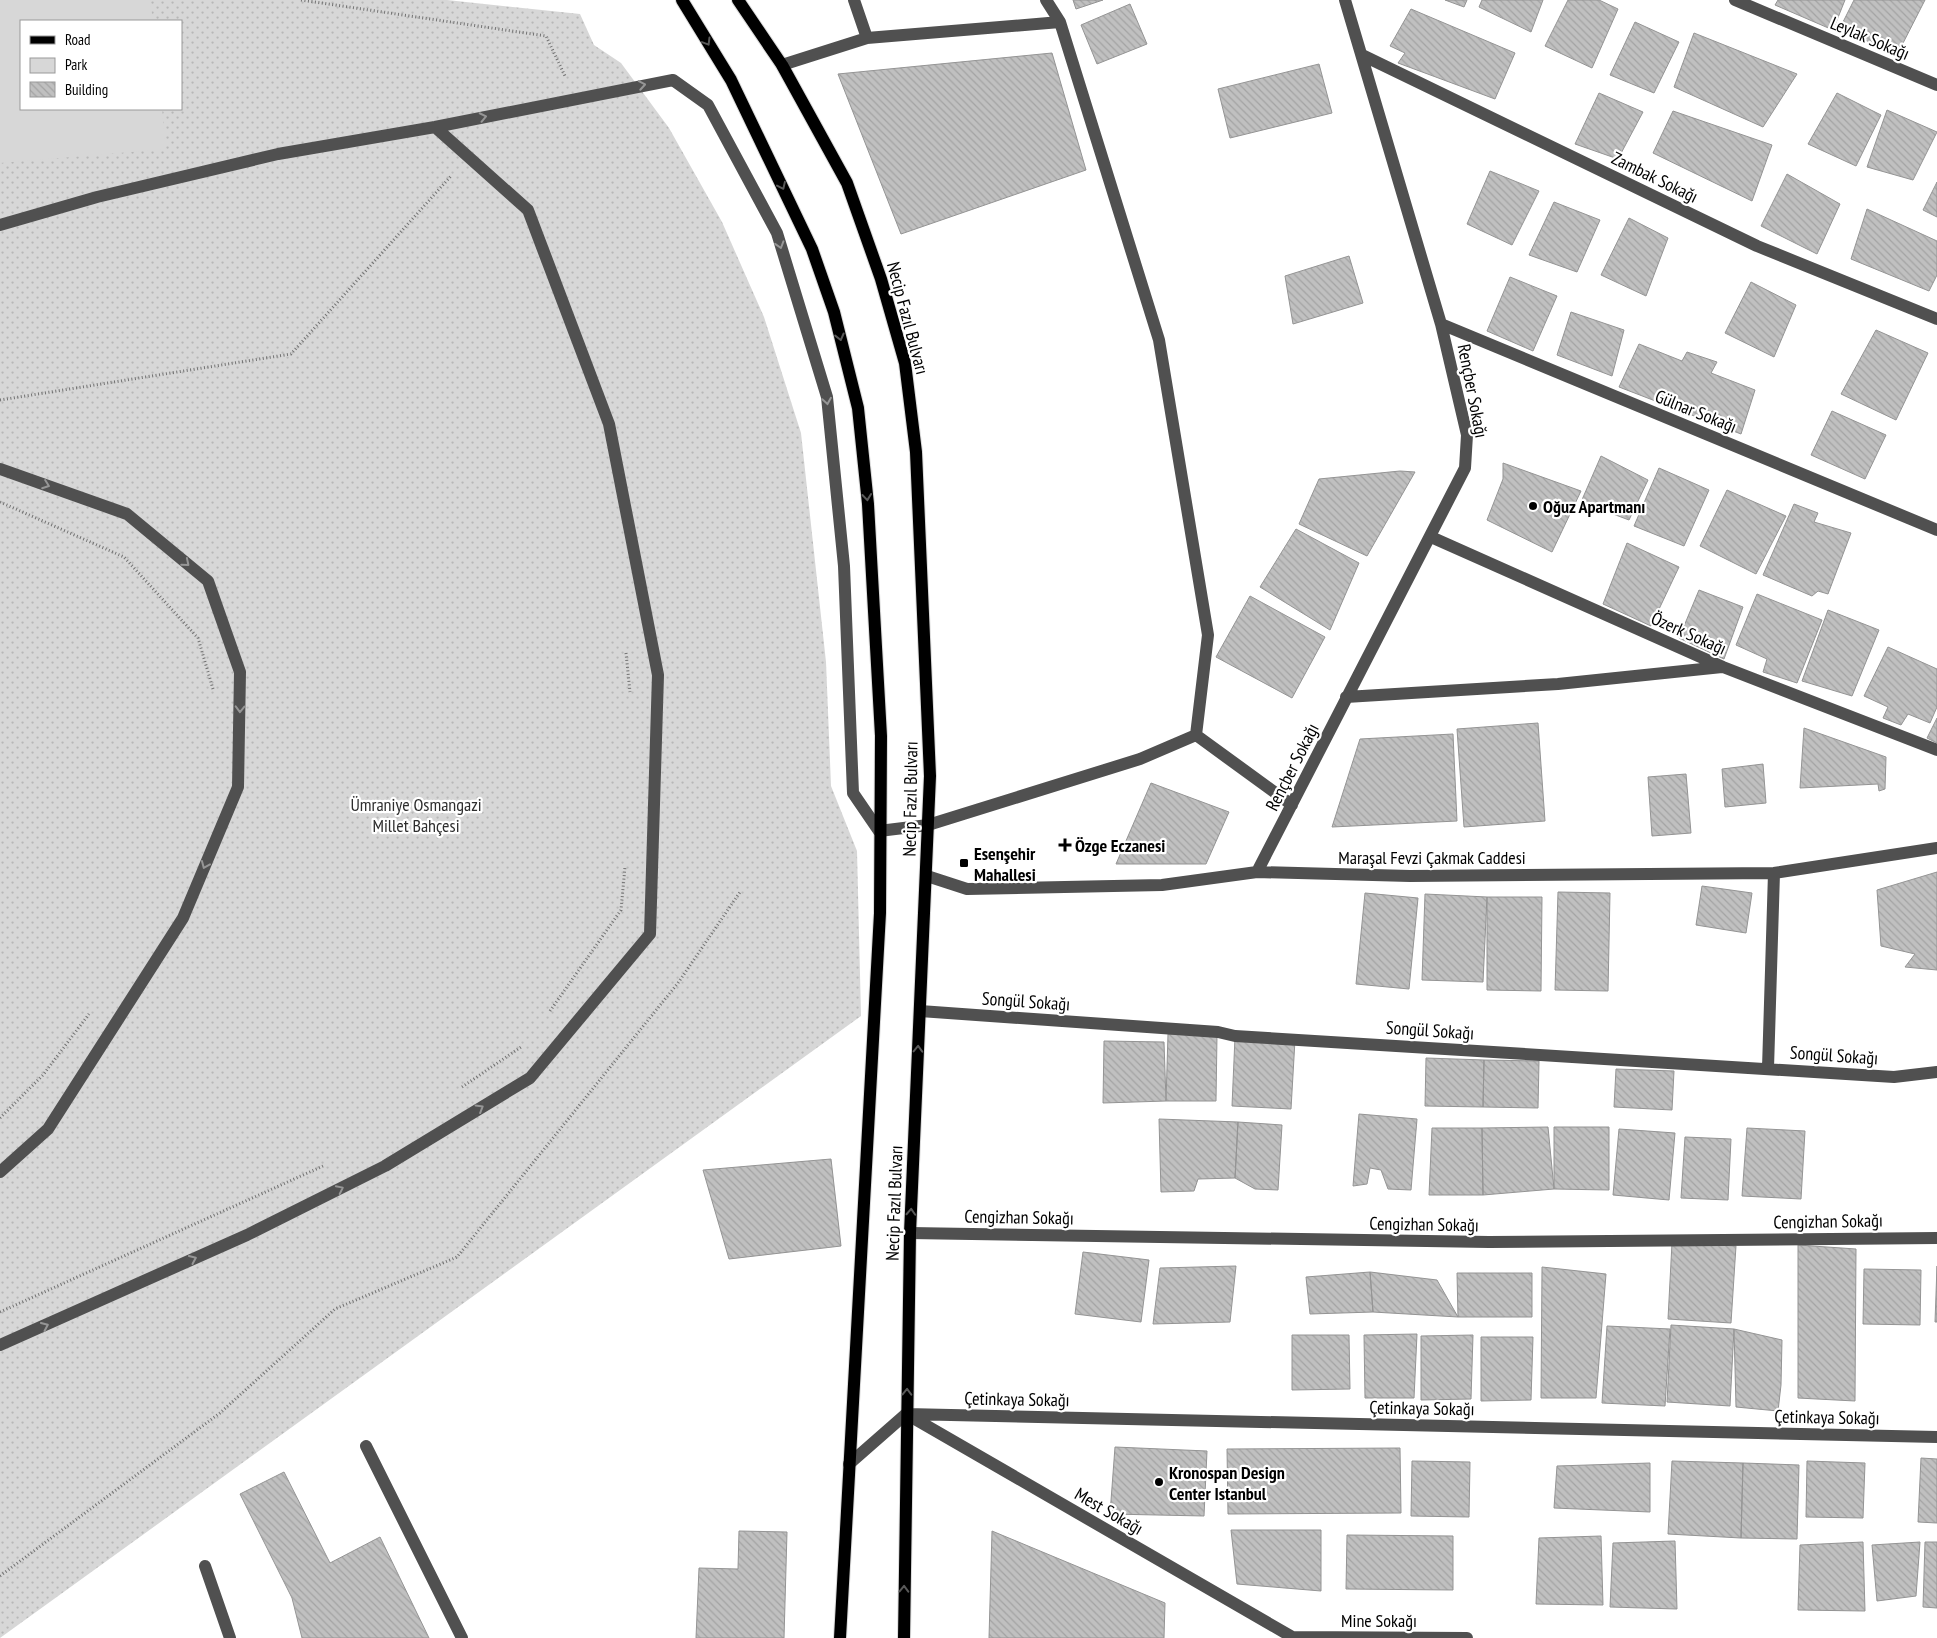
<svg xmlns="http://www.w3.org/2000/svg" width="1937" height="1638" font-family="'PT Sans Narrow',sans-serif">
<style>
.green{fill:url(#green-dots);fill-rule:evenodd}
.pitch{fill:#d7d7d7}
.building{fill:url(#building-back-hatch);stroke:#949494}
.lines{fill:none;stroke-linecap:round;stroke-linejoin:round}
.major-casing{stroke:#dbdbdb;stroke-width:14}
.path{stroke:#727272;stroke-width:3;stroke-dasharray:1 2.5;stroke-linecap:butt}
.minor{stroke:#505050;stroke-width:12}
.major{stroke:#000;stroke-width:12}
.oneway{stroke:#595959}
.oneway2{stroke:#969696}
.poi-dot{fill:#000;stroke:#fff;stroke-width:2}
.labels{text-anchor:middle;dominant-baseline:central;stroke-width:4.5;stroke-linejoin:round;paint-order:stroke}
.street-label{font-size:18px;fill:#000;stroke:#fff}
.poi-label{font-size:18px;font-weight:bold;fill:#000;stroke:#fff;text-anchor:start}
.park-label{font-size:18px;fill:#2e2e2e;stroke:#fff}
</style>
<defs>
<pattern id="green-dots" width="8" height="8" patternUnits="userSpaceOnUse" patternTransform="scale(1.25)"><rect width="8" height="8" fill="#d7d7d7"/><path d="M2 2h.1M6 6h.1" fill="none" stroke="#b7b7b7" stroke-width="1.8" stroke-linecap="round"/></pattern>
<pattern id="building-back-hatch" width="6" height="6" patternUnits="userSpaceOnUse" patternTransform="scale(1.25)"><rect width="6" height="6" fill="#c0c0c0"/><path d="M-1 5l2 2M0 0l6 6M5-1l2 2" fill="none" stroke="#a3a3a3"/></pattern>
</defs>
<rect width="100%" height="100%" fill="#fff"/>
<!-- green -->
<path class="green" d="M0,0H447L580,14L594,45L621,63L669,128L722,222L764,317L801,433L826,662L831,786L857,851L861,1016L0,1638ZM21,21H181V109H21Z"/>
<!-- pitch -->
<path class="pitch" d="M0,0H150L153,21H21V109H162L166,149L0,163Z"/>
<!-- building -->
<path class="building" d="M1073,0H1103L1076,9Z
M1445,0H1467L1464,7Z
M1482,0H1543L1531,32L1479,7Z
M1568,0H1599L1618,9L1592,68L1545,46Z
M1778,0H1845L1833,30L1775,5Z
M1854,0H1925L1898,53L1839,30Z
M1130,4L1147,44L1097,64L1081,25Z
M1411,9L1515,53L1495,99L1398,63L1405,53L1390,46Z
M1635,22L1679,42L1654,93L1610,75Z
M1694,33L1797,74L1763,127L1674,87Z
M1052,53L1086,170L901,234L838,74Z
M1319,64L1332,113L1230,138L1218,89Z
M1599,93L1643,112L1618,159L1575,144Z
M1837,93L1881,115L1856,166L1808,144Z
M1887,110L1937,132L1913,180L1867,167Z
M1673,111L1772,145L1752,201L1653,153Z
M1490,171L1539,191L1512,245L1467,224Z
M1787,174L1840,204L1817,254L1761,226Z
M1937,182V217L1923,210Z
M1554,202L1600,220L1577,272L1529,255Z
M1867,209L1937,241V275L1929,291L1851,259Z
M1629,218L1668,238L1646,296L1601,275Z
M1349,256L1363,303L1293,324L1285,276Z
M1510,277L1557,296L1533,351L1487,331Z
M1751,282L1796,305L1774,357L1725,333Z
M1571,312L1624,330L1612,376L1557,355Z
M1876,330L1928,353L1896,420L1841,394Z
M1639,344L1682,361L1687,352L1717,362L1711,373L1755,390L1741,434L1619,387Z
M1832,411L1886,435L1865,479L1811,455Z
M1601,456L1648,480L1629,520L1581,502Z
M1503,463L1581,491L1552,552L1487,520L1503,479Z
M1659,468L1709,490L1684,546L1634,526Z
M1400,471L1415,472L1367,556L1299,524L1319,479Z
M1727,490L1786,516L1756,574L1700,546Z
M1794,504L1818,513L1814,522L1851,533L1828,594L1818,591L1812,596L1763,575Z
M1296,529L1359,563L1330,630L1260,587Z
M1627,543L1679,567L1651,626L1603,604Z
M1699,590L1743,607L1724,659L1679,638Z
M1757,594L1822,620L1797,683L1763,672L1767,659L1736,645Z
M1250,596L1325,637L1292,698L1216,657Z
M1828,610L1879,630L1852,696L1802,681Z
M1888,647L1937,669V707L1930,723L1908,714L1901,725L1883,718L1888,707L1864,696Z
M1937,718V743L1927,738Z
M1538,723L1545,821L1464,827L1457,729Z
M1804,728L1886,757L1885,789L1879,791L1878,784L1800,788Z
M1453,734L1457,821L1332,827L1360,739Z
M1763,764L1766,803L1725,807L1722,769Z
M1686,774L1691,833L1652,836L1648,777Z
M1151,783L1229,812L1206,864H1116Z
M1937,872V970L1905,967L1915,954L1881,946L1877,890Z
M1702,886L1752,893L1746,933L1696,925Z
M1558,892L1610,893L1608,991L1555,990Z
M1365,893L1418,898L1409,989L1356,984Z
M1425,894L1487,897L1483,982L1422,980Z
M1487,897H1542L1541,991L1487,990Z
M1168,1034L1217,1035L1216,1101H1166Z
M1235,1037L1295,1040L1291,1109L1232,1106Z
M1104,1041L1164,1042L1166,1101L1103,1103Z
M1426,1058L1484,1060L1483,1107L1425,1106Z
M1484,1060L1539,1061L1538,1108L1483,1107Z
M1616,1069L1674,1071L1672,1110L1614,1107Z
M1359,1114L1417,1119L1411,1190L1388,1189L1381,1170L1370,1168L1367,1184L1353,1186Z
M1159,1119L1238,1122L1235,1178L1198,1179L1194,1191L1161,1192Z
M1238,1122L1282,1125L1278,1190L1255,1189L1235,1178Z
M1548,1127L1554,1189L1483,1195L1482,1128Z
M1554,1127H1609V1190L1554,1189Z
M1432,1128H1482L1483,1195H1429Z
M1747,1128L1805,1131L1801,1199L1742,1196Z
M1619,1129L1675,1133L1669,1200L1613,1195Z
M1685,1137L1731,1139L1728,1200L1681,1198Z
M831,1159L841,1246L729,1259L703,1170Z
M1672,1243L1736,1246L1731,1323L1668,1319Z
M1798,1245L1856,1249L1855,1401L1798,1398Z
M1083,1252L1149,1260L1141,1322L1075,1314Z
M1236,1266L1230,1322L1153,1324L1160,1268Z
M1937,1266V1322H1935Z
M1542,1267L1606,1274L1596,1398H1541Z
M1864,1269L1921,1270L1920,1325L1863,1324Z
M1370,1272L1373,1312L1310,1314L1306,1277Z
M1370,1272L1437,1280L1458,1317L1373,1312Z
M1457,1273H1532V1317H1458Z
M1671,1325L1734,1329L1730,1406L1667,1402Z
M1607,1326L1670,1329L1665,1406L1602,1403Z
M1734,1329L1782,1340L1781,1385L1778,1411L1736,1407Z
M1417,1334L1414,1398H1365L1364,1335Z
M1292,1335H1349L1350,1389L1292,1390Z
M1473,1335L1471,1399L1421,1400V1336Z
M1481,1337H1533L1531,1400L1481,1401Z
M1115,1447L1207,1451L1204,1516L1110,1514Z
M1400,1448L1401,1513L1228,1514L1227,1449Z
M1921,1458L1937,1459V1523L1918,1522Z
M1412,1461L1470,1462L1469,1517L1411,1516Z
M1672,1461L1743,1463L1741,1538L1668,1534Z
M1807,1461L1865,1463L1863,1518L1806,1517Z
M1650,1463V1512L1554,1508L1557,1466Z
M1743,1463L1799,1465L1797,1539L1741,1538Z
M284,1472L330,1563L380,1537L429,1638H302L292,1598L240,1494Z
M1231,1530H1321V1591L1237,1584Z
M739,1531L787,1532L784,1638H696L699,1568L738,1569Z
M992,1531L1165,1603L1164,1638H989Z
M1347,1535L1453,1536V1590L1346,1589Z
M1601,1536L1603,1605L1536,1604L1539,1538Z
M1675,1541L1677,1609L1610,1607L1613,1543Z
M1863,1542L1865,1611L1798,1610L1800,1545Z
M1920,1542L1916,1596L1877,1601L1872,1545Z
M1925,1542H1937V1608L1923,1607Z"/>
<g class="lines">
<!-- major casing -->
<g class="major-casing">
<path id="major" d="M682,0L731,80L812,249L834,312L858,408L868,504L881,736L880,913L840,1638
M738,0L782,65L847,183L881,279L905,363L916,452L930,776L910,1233L904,1638"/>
</g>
<!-- path -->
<path class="path" d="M301,0L546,36L565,76
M0,400L291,354L451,176
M0,502L124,557L198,638L213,689
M626,653L630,692
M550,1011L621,910L625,867
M462,1087L521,1047
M0,1118L43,1075L89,1014
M0,1312L323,1166
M0,1576L220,1413L335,1309L457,1257L678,983L740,892"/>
<!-- minor -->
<path class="minor" d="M854,0L867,38
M1735,0L1937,85
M1362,55L1757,246L1937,319
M782,65L867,38L1060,22
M0,225L97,197L278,154L435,127L673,80L708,105L777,233L827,397L844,566L853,793L879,831L928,825L1140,759L1196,735L1208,635L1159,340L1060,22L1046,0
M1441,324L1937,530
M0,469L127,514L208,581L240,672L238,787L183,918L48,1129L0,1172
M1431,537L1723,667L1937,750
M1346,697L1558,684L1722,667
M1196,735L1292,805
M1257,872L1465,468L1467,435L1441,324L1345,0
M927,876L967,889L1162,885L1257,872L1410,876L1774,873L1937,848
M920,1011L1218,1032L1235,1036L1894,1077L1937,1072
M1768,1068L1774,873
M910,1233L1489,1242L1937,1238
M0,1345L247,1235L385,1166L530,1078L650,934L658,675L609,424L528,210L435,127
M906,1414L1937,1437
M908,1415L1294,1638
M366,1446L462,1638
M849,1464L906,1414
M205,1566L230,1638
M1292,1637L1467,1638"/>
<!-- major -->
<use href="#major" class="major"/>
</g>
<!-- one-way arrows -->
<defs><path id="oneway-chevron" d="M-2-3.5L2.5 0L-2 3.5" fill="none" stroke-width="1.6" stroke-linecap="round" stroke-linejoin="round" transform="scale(1.25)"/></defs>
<g class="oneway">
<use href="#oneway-chevron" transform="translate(707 42) rotate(59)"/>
<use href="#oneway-chevron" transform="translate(782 186) rotate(65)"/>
<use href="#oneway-chevron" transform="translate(840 337) rotate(76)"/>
<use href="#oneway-chevron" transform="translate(867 497) rotate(84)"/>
<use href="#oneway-chevron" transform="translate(918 1049) rotate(-88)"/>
<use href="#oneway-chevron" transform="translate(911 1212) rotate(-87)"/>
<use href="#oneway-chevron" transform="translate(907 1392) rotate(-89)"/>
<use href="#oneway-chevron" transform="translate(904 1589) rotate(-89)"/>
</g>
<g class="oneway2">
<use href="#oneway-chevron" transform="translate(642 85) rotate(-10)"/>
<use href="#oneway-chevron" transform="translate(483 117) rotate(-12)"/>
<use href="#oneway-chevron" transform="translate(780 245) rotate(73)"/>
<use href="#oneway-chevron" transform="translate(827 401) rotate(81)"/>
<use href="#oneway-chevron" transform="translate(46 485) rotate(20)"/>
<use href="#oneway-chevron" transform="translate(186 563) rotate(40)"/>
<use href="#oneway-chevron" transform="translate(240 709) rotate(91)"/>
<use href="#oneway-chevron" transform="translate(205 865) rotate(113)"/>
<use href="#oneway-chevron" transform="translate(480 1108) rotate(-31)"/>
<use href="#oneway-chevron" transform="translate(340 1189) rotate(-26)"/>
<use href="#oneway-chevron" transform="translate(193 1259) rotate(-24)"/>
<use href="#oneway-chevron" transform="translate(45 1326) rotate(-24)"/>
</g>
<!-- markers -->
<g class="poi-dot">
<circle cx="1533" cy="506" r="5"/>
<path d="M1062.5 837.5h5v5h5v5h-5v5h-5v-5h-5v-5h5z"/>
<rect x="959" y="858" width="10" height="10" rx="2.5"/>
<circle cx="1159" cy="1482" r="5"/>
</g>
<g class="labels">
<!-- street labels -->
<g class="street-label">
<text transform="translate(1870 38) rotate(23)">Leylak Sokağı</text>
<text transform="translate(1655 177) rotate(26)">Zambak Sokağı</text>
<text transform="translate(908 318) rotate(75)">Necip Fazıl Bulvarı</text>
<text transform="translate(1473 391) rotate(79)">Rençber Sokağı</text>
<text transform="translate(1696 411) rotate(22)">Gülnar Sokağı</text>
<text transform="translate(1689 633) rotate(24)">Özerk Sokağı</text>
<text transform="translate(1292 767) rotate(-63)">Rençber Sokağı</text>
<text transform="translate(910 799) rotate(-89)">Necip Fazıl Bulvarı</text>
<text x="1432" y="857">Maraşal Fevzi Çakmak Caddesi</text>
<text transform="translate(1026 1001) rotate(4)">Songül Sokağı</text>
<text transform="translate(1430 1030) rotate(4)">Songül Sokağı</text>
<text transform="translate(1834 1055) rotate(4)">Songül Sokağı</text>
<text transform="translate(894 1203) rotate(-88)">Necip Fazıl Bulvarı</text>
<text transform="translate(1019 1217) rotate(1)">Cengizhan Sokağı</text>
<text transform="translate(1828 1221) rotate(-1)">Cengizhan Sokağı</text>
<text transform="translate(1424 1224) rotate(1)">Cengizhan Sokağı</text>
<text transform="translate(1017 1399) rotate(1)">Çetinkaya Sokağı</text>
<text transform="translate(1422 1408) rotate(1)">Çetinkaya Sokağı</text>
<text transform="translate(1827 1417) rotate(1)">Çetinkaya Sokağı</text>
<text transform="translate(1109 1511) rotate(30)">Mest Sokağı</text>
<text x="1379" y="1620">Mine Sokağı</text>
</g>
<!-- poi labels -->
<g class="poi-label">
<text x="1543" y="506">Oğuz Apartmanı</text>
<text x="1075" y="845">Özge Eczanesi</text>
<text x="974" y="853">Esenşehir<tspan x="974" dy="21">Mahallesi</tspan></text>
<text x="1169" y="1472">Kronospan Design<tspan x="1169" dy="21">Center Istanbul</tspan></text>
</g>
<!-- park labels -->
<g class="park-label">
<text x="416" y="804">Ümraniye Osmangazi<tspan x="416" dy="21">Millet Bahçesi</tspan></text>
</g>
</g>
<!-- legend -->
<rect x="20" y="20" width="162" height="90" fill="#ffffff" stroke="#999999"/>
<rect x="30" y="36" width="25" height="8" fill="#000000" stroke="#999999"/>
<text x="65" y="45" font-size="15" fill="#000000">Road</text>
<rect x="30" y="58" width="25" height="15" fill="#d7d7d7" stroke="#999999"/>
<text x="65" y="70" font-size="15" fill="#000000">Park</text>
<rect x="30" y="82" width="25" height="15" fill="url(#building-back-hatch)" stroke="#999999"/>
<text x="65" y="95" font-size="15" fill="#000000">Building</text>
</svg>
